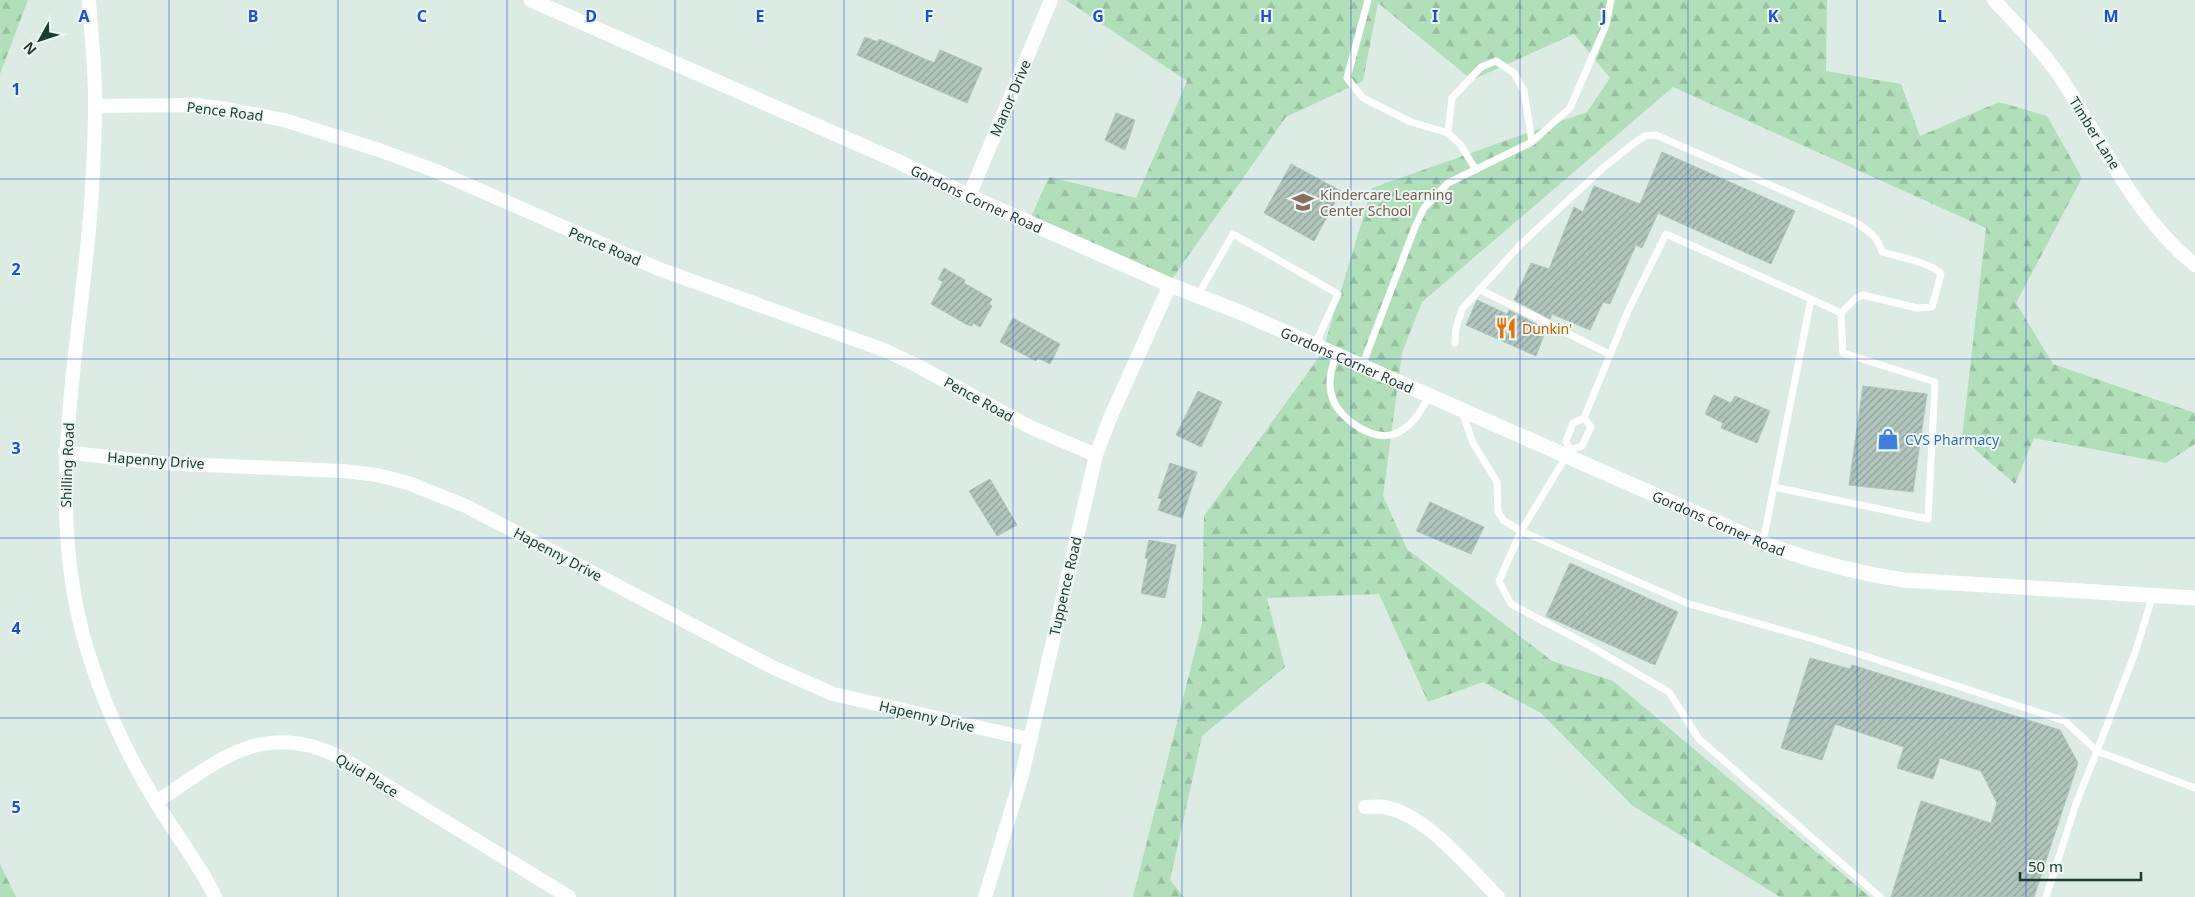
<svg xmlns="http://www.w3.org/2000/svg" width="2195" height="897" font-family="'Noto Sans',sans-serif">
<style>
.forest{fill:url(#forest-firs)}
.building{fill:url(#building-hatch);stroke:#aec5ba}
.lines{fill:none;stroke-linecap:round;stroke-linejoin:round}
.service{stroke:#fff;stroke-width:7}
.minor{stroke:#fff;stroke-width:14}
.tertiary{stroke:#fff;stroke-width:15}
.grid{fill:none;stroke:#1d4ed8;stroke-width:1;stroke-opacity:0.55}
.labels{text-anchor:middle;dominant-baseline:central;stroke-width:4;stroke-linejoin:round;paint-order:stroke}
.street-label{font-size:14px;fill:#1c3b31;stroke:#ecf7f1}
.education-label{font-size:14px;fill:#785e54;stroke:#ecf7f1;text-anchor:start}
.food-label{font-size:14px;fill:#c56008;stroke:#ecf7f1;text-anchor:start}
.shop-label{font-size:14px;fill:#366cbe;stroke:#ecf7f1;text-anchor:start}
.grid-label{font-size:16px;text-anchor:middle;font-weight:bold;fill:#1d4ed8;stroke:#ecf7f1;stroke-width:4;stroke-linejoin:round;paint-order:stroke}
</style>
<defs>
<pattern id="forest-firs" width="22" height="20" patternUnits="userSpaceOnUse" patternTransform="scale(1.25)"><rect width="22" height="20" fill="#b1dfba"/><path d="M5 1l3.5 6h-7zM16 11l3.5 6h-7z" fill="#98c0a0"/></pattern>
<pattern id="building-hatch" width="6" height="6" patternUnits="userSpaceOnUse" patternTransform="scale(1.25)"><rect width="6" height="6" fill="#b1c5bc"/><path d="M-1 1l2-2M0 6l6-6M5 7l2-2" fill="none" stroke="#8fa199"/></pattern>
</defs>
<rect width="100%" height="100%" fill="#dcebe3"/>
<!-- forest -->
<path class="forest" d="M0,0H28L0,74Z
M1066,0H1827L1826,71L1901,84L1920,136L1999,102L2047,116L2082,178L2016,303L2053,364L2195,413V444L2166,463L2034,438L2015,484L1962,438L1986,228L1673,87L1422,302L1402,353L1383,496L1407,549L1552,661L1613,681L1870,897H1780L1633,806L1541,713L1483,682L1428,702L1379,594L1267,598L1285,667L1202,736L1170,880L1184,897H1133L1202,623L1204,516L1322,353L1372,188L1587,112L1610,78L1574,34L1472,80L1378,3L1363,81L1286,117L1167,286L1027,226L1049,177L1136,198L1187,81Z
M0,864L16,897H0Z"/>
<!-- building -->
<path class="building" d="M865,37L878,42L879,39L934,63L940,50L982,68L967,103L857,55Z
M1116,113L1135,120L1125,150L1105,140Z
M1662,152L1795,211L1771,264L1658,213L1642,248L1636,245L1610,304L1603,302L1590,330L1552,314L1550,319L1514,300L1531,263L1549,269L1574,207L1583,212L1594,186L1640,204Z
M1291,164L1341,191L1314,241L1264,213Z
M944,268L965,280L964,283L992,299L989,304L992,306L980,327L973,323L972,326L966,324L931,304L943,282L938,279Z
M1477,300L1507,314L1509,310L1546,329L1536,356L1466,325Z
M1013,318L1060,344L1050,364L1038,358L1036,361L1000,342Z
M1863,386L1927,394L1913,492L1849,485Z
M1198,391L1222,402L1201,447L1176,435Z
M1714,395L1731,403L1735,396L1770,411L1757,443L1721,428L1723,423L1705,414Z
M1170,463L1197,472L1182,518L1158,510L1162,499L1158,498Z
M990,479L1017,525L997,536L969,491Z
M1430,502L1484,527L1471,554L1416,531Z
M1149,540L1176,545L1165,598L1141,593L1148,559L1145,558Z
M1570,563L1678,612L1655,665L1546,616Z
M1810,658L1850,669L1852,665L2060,730L2078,763L2034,897H1891L1921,801L1991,823L1997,803L1981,771L1940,758L1933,779L1897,768L1904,747L1835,724L1822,760L1781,748Z"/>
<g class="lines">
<!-- service -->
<path class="service" d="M1368,0L1347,78L1363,98L1411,122L1448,133L1460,144L1476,170
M1448,133L1452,98L1481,67L1496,61L1514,73L1524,91L1532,142
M1479,289L1609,354
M1198,295L1233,234L1338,294L1315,345
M1455,343L1456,328L1462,309L1520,245L1604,167L1637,141L1645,136L1656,135L1855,222C1868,231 1878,236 1882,252C1895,256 1934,263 1941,274L1932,307L1917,308L1863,295L1856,298L1841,313
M1336,354C1331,370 1327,384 1333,400C1342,421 1375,443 1397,433C1414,425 1421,410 1430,395
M1362,366L1415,227L1424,208L1448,183L1532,142L1570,108L1606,25L1611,0
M1462,412L1473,443L1497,482L1498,511L1503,520L1521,531L1689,604L1813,639L2065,721L2097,751L2135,653L2153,595
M1584,418L1591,427L1582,446L1570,450L1567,455L1521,531L1499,581L1511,604L1590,646L1669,692L1699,739L1880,897
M1570,450L1566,441L1573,423L1584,418L1628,311L1666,234L1811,299L1763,542
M1774,487L1928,519L1935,382L1843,353L1841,313L1811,299
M2046,897L2077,801L2097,751L2195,788"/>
<!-- minor -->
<path class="minor" d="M89,0C91,36 96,72 95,108C95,140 93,173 91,206C80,349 45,493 83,635C99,693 124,750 156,802C175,834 199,863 215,897
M1994,0C2018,26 2044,52 2063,81C2103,144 2136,218 2195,265
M95,106L195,105L227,109L284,120L379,150L436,171L659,269L884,350L914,364L1030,427L1096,455
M969,196L1051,0
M65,452L159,463L343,471L377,475L408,483L466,506L772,667L833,694L1029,739
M156,802C219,761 262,719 340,757L569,897
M1365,807C1371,807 1378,806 1384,807C1426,814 1469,868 1498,897
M985,897L1022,775L1096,455L1110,418L1170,285"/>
<!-- tertiary -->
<path class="tertiary" id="s1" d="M531,0L897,161L969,196L1170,285L1242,313L1771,546C1814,562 1857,573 1904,580L2195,598"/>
</g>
<!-- grid -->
<path class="grid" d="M169,0V897M338,0V897M507,0V897M675,0V897M844,0V897M1013,0V897M1182,0V897M1351,0V897M1520,0V897M1688,0V897M1857,0V897M2026,0V897M0,179H2195M0,359H2195M0,538H2195M0,718H2195"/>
<!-- icons -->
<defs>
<g id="school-bare" transform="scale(1.725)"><path d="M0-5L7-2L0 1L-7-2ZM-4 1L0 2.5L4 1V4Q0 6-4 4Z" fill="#8d6e63" stroke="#ecf7f1" stroke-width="2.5" paint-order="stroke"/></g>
<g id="restaurant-bare" transform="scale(1.725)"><path d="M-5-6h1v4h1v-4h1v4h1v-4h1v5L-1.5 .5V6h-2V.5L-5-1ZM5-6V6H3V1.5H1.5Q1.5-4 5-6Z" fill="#e8710a" stroke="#ecf7f1" stroke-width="2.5" paint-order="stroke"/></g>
<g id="shop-bare" transform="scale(1.725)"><path d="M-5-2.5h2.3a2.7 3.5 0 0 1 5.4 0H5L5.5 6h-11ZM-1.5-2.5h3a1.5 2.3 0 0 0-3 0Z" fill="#3f7fe0" stroke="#ecf7f1" stroke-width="2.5" paint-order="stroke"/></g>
</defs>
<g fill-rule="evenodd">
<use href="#school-bare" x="1303" y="202"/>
<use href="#restaurant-bare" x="1506" y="328"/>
<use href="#shop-bare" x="1888" y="439"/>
</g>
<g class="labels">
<!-- street labels -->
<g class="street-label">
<text transform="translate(1010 98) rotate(-67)">Manor Drive</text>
<text transform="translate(225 111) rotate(7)">Pence Road</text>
<text transform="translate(2095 133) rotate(58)">Timber Lane</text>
<text stroke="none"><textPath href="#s1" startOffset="488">Gordons Corner Road</textPath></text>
<text transform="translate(605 246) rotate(23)">Pence Road</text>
<text stroke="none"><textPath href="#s1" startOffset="892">Gordons Corner Road</textPath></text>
<text transform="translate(979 399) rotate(29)">Pence Road</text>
<text transform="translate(156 460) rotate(4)">Hapenny Drive</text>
<text transform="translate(67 465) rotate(-88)">Shilling Road</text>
<text stroke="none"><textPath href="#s1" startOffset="1298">Gordons Corner Road</textPath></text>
<text transform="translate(558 554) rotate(28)">Hapenny Drive</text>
<text transform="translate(1065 586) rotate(-77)">Tuppence Road</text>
<text transform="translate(927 716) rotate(13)">Hapenny Drive</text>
<text transform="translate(367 775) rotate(31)">Quid Place</text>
</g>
<!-- education labels -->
<g class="education-label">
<text x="1320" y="194">Kindercare Learning<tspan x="1320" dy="16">Center School</tspan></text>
</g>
<!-- food labels -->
<g class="food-label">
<text x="1522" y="328">Dunkin'</text>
</g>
<!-- shop labels -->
<g class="shop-label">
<text x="1905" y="439">CVS Pharmacy</text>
</g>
</g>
<g class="grid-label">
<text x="84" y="22">A</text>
<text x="253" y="22">B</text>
<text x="422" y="22">C</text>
<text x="591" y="22">D</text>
<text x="760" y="22">E</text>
<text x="929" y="22">F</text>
<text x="1098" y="22">G</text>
<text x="1266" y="22">H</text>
<text x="1435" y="22">I</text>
<text x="1604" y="22">J</text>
<text x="1773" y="22">K</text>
<text x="1942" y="22">L</text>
<text x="2111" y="22">M</text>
<text x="16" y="95">1</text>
<text x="16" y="275">2</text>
<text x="16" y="454">3</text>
<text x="16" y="634">4</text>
<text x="16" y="813">5</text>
</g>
<!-- north arrow -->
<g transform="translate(40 40) rotate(230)" stroke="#ecf7f1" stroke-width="4" paint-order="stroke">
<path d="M0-4L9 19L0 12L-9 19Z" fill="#1c3b31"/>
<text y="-8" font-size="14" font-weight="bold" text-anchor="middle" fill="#1c3b31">N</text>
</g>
<!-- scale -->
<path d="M2020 872v8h121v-8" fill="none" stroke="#1c3b31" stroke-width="2.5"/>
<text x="2028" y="872" font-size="15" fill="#1c3b31" stroke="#ecf7f1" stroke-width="4" paint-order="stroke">50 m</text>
</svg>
